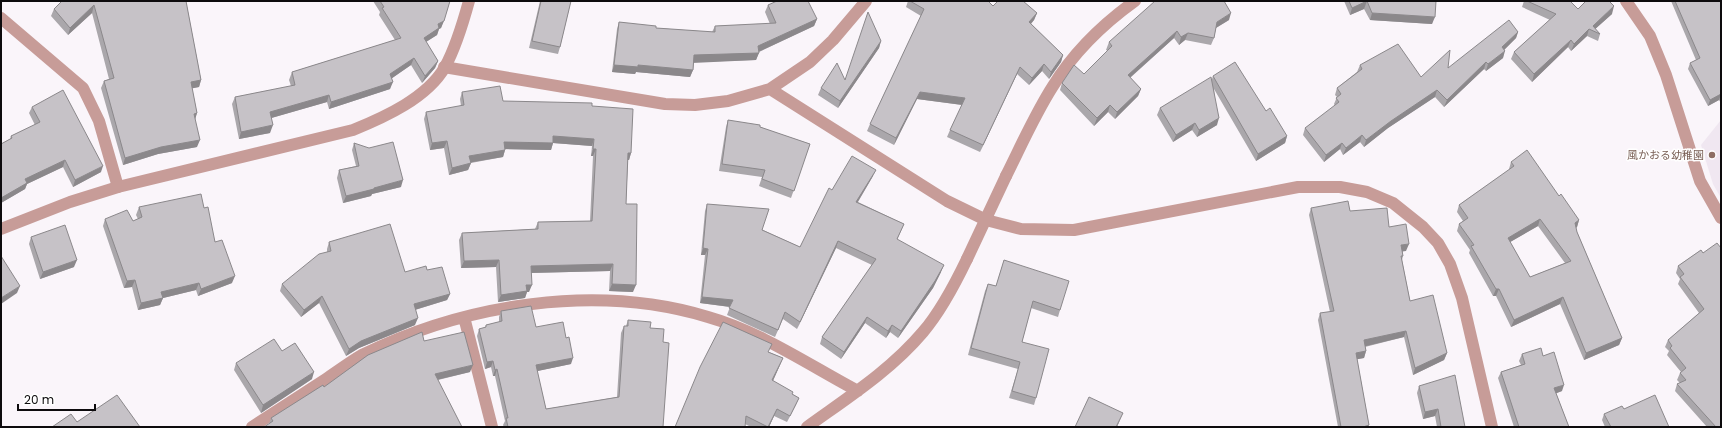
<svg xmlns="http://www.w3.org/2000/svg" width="1722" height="428" font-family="Poppins,'Noto Sans JP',sans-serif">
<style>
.built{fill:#f0e7f1}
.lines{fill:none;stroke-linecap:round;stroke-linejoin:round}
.minor{stroke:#c79c98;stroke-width:12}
.tertiary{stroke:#c79c98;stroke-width:12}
.minor-bridge{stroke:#c79c98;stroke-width:12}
.wall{fill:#aaa7ab;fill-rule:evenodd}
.shaded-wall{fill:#8b888b}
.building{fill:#c6c2c7;stroke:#8b888b;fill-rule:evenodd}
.education-dot{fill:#8d6e63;stroke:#fff;stroke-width:1.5}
.labels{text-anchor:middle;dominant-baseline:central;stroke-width:3;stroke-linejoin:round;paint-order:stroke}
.education-label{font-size:11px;fill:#785e54;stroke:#fff;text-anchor:end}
</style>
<rect width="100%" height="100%" fill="#faf5fa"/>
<!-- built -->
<path class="built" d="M1721,120V198L1713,184L1701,145Z"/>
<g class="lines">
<!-- minor -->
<path class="minor" d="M1626,1L1650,36L1666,75L1700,181L1721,218
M1,18L83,88L99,121L118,187
M444,67L665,104L695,105L728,101L770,89L947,201L986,220L1021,229L1074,230L1298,187H1340L1367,192L1393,203L1423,227L1438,243L1450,264L1462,298L1492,427
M770,89L810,62L833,40L866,1
M1006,176C1021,146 1035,114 1053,86C1074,52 1103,24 1135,1
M464,317L492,427
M252,427C277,411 301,395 326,379C338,371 350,362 362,355C465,304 596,283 708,317C761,332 809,365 858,391
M807,427C847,398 890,371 923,332C941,311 955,284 967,259"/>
<!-- tertiary -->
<path class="tertiary" d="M1,229L70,202L118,187L353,130C385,117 427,98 445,67C456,47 463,23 469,1"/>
<!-- minor-bridge -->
<path class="minor-bridge" d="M967,259L1006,176"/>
</g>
<!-- wall -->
<path class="wall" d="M62,1H186L201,80L199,87L192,88L197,113L195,118L197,147L158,154L123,165L101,88L104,81L109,79L92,13L68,35L51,16L54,9Z
M373,1H450L441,28L439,29L437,35L426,42L438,61L435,68L422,83L411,65L392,78L390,89L329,109L327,102L271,118L270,133L239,139L232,104L235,97L291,86L289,80L292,72L395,40L379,15L380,12Z
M540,1H571L560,47L558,54L529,48Z
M908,1H988L993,6L1037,13L1034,20L1031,24L1063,55L1061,62L1049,79L1042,71L1029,85L1017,74L980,152L947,137L950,130L962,105L917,99L894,145L867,131L870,124L921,16L906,7Z
M1344,1H1436L1432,24L1370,20L1364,9L1350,15Z
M1524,1H1570L1578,9L1612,14L1595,29L1600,34L1598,41L1587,36L1571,51L1568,47L1532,82L1511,59L1514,52L1550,20L1522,7Z
M1671,1H1721V103L1719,100L1708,106L1688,69L1690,63L1696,60Z
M768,5L817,19L814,26L759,52L756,60L694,62L693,70L690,77L636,72L635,74L612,72L617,29L619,22L656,28L712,32L715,26L770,24L765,12Z
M1229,20L1216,28L1214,38L1211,45L1185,40L1179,45L1174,38L1130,78L1141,89L1138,96L1115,119L1108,112L1094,126L1060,90L1062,83L1084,74L1108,51L1106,50L1109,42Z
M1518,32L1516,38L1504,50L1503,58L1486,71L1484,69L1444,107L1435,97L1388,128L1364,147L1360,142L1343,155L1340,149L1324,162L1303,135L1305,128L1335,106L1334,104L1337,97L1335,95L1337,88L1357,72L1360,65L1421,77L1448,68Z
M881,41L879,48L838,108L818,95L821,88L845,80Z
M1213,76L1266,111L1287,136L1285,143L1256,161L1214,89L1217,125L1197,137L1192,130L1173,142L1157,115L1160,108L1212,79Z
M462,92L503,101L592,106L631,153L629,160H628L626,204L633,292L609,291L610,271L531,273L529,292H527L525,298L498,302L496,267L461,268L459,240L462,233L535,229L538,222L590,221L593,156H591L592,146L553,143L551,150L505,149V150L503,157L471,163L468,170L449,175L444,148L430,150L424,119L426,112L461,106L460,99Z
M32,107L101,172L73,187L63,167L27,184L25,189L1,203V144L10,139L11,136L35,125L29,113Z
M728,120L760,127L810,144L791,198L759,186L762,177L719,171L726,127Z
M354,143L401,187L372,194L371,196L343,203L337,178L339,170L356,166L352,150Z
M1511,162L1559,196L1579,220L1577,227L1576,228L1577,232L1622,338L1619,345L1584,360L1560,304L1511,327L1496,296H1493L1469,253L1470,250L1457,231L1459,224L1463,221L1457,212L1459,205L1509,170V169ZM1538,226L1565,263L1530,277L1510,242Z
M873,176L858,202L904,224L897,240L941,272L933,288L898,338L890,332L886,338L865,323L841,359L820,344L822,337L872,265L836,248L797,329L783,319L775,337L727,315L730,307L700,303L705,255H701L705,211L707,204L800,247L832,190Z
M139,207L204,208L215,242L232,283L198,296L196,290L163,298L160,305L138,310L132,287L124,288L103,226L105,219L133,221L138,219L136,215Z
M1311,208L1350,211L1389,227L1406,251H1403V256L1402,260L1410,301L1447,353L1444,360L1413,375L1404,337L1365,347L1366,351L1364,358L1357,359L1369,425V427H1338L1318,320L1320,313L1330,312L1309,215Z
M31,237L74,267L40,279L29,244Z
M329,242L405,272L427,270L450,294L447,300L415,310V325L359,348L346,356L319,303L301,317L280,291L282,284L327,252V249Z
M1701,250L1721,427H1707L1675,391L1677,384L1680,383L1677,380L1680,373L1681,372L1667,355L1669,351L1665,347L1668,340L1699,313L1678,284L1680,279L1676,273L1678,266Z
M1004,260L1060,310L1058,317L1031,308L1022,342L1036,398L1034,405L1009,398L1018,369L968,355L985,291L988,284L996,286Z
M501,311L536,327L571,364L537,371L546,409L617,397L621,333L624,326H626L628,320L650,328L663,342V427H504L503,425L505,421L495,376H493L491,367L485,369L477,336L479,329L485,328L486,325L499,322V317Z
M424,341L470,372L438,380L269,424L271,418L324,387Z
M282,351L312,379L261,413L234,370L236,363Z
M769,352L783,358L773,381L792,394L799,398L796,405L787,422L774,416L769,427H751L745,424L675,427Z
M1522,354L1543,356L1562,391L1556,393L1569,427H1514L1498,378L1501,372L1521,365L1519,361Z
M1419,386L1465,427H1437L1435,416L1423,419L1417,393Z
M1624,409L1669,427H1605L1602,420L1604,414Z"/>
<!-- shaded-wall -->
<path class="shaded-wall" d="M1367,1L1364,9L1350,15L1352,8Z
M94,5L92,13L68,35L70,28Z
M1614,6L1612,14L1593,31V26Z
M1037,13L1034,20L1026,29L1029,22Z
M1231,13L1229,20L1214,29L1217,22Z
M1372,13L1435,17L1432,24L1370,20Z
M817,19L814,26L756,53H759L756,60L692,63L694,55L758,46Z
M444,21L441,28L439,29L437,35L421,45L424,38L438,24Z
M1589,29L1587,36L1571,51L1574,44Z
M1177,31L1174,38L1125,82L1128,75Z
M1518,32L1516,38L1500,54L1502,47Z
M1188,33L1185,40L1179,45L1181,37Z
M1571,40L1568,47L1532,82L1534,74Z
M881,41L879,48L838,108L840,101Z
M1505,51L1503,58L1486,71L1488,64Z
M1063,55L1061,62L1049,79L1051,72Z
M414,58L411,65L388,81L390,74Z
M438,61L435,68L422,83L425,76Z
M1486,62L1484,69L1444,107L1447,100Z
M1044,64L1042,71L1029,85L1032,78Z
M614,65H638L693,70L690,77L636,72L635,74L612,72Z
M1020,67L1017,74L980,152L983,145Z
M201,80L199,87L189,89L191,82Z
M393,82L390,89L329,109L331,102Z
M1141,89L1138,96L1115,119L1117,112Z
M1437,90L1435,97L1388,128L1364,147L1366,140L1391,121Z
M920,92L965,98L963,105L917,99L894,145L896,138Z
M1721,94L1719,100L1708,106L1710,100Z
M329,95L327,102L268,119L270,112Z
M1110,105L1108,112L1094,126L1097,118Z
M197,113L195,120L194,114Z
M1219,118L1217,125L1197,137L1199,130Z
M1195,123L1192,130L1173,142L1176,135Z
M273,125L270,133L239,139L241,132Z
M1362,135L1360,142L1343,155L1346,148Z
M553,136L594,139L592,146L553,143L551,150L501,149L504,142Z
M1287,136L1285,143L1256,161L1258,154Z
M200,140L197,147L158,154L123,165L125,158L161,147Z
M447,141L444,148L430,150L432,143Z
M1342,143L1340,149L1324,162L1326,155Z
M593,149H596L593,156H591Z
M505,150L503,157L467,163L469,156Z
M628,153H631L629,160H626Z
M65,160L63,167L27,184L25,189L1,203V198L25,179Z
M471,163L468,170L449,175L452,168Z
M103,166L101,172L73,187L75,180Z
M876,170L873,176L854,208L856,202Z
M403,180L401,187L372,194L371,196L343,203L346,196L374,188Z
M1540,219L1538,226L1505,245L1508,238Z
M1579,220L1577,227L1572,230L1575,223Z
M838,241L836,248L797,329L800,322Z
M1409,244L1406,251L1399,252L1401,245Z
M703,248L708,249L705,255H701Z
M77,260L74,267L40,279L43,272Z
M499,260L496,267L461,268L464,261Z
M613,264L610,271L528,273L531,266Z
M944,265L941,272L933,288L898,338L901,331Z
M235,276L232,283L198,296L201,289Z
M135,280L132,287L124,288L127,281Z
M199,283L196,290L163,298L160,305L138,310L141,303L161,292Z
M612,284L636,285L633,292L609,291Z
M526,285H532L529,292H527L525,298L498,302L501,295Z
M20,286L17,293L1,304V298Z
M1496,289H1499L1496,296H1493Z
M450,294L447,300L411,311L414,304Z
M322,296L319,303L301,317L304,310Z
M702,297L733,300L731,307L700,303Z
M1563,297L1560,304L1511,327L1514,320Z
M867,317L865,323L841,359L844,352Z
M418,318L415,325L359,348L346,356L349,349L361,341Z
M892,325L890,332L886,338L888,331Z
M1406,331L1404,337L1362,347L1364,340Z
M1622,338L1619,345L1584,360L1586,353Z
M1366,351L1364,358L1353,360L1356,353Z
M1447,353L1444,360L1413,375L1415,368Z
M573,358L571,364L533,372L536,365Z
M783,358L780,365L770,387L772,380Z
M493,361L491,367L485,369L487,362Z
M473,365L470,372L432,381L435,374Z
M497,369L495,376H493L495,370Z
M314,372L312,379L261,413L263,405Z
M1564,385L1562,391L1552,395L1554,388Z
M777,409L774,416L769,427H768Z
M1438,409L1435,416L1423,419L1425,412Z
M1123,413L1117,427H1116Z"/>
<!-- building -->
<path class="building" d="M62,1H186L201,80L191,82L197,113L194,114L200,140L161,147L125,158L104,81L114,78L94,5L70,28L54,9Z
M380,1H450L444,21L438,24L439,28L424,38L438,61L425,76L414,58L390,74L393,82L331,102L329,95L270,112L273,125L241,132L235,97L295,85L292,72L401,38L382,8L384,7Z
M541,1H571L560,47L532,41Z
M777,1H808L817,19L758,46L759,53L694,55L693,70L638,65V67L614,65L619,22L656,26V28L715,32V26L776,23L768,5Z
M910,1H988L993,6L998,1H1023L1037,13L1029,22L1063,55L1051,72L1044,64L1032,78L1020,67L983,145L950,130L965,98L920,92L896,138L870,124L924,9Z
M1155,1H1224L1231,13L1217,22L1214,38L1188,33L1181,37L1177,31L1128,75L1141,89L1117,112L1110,105L1097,118L1062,83L1074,65L1084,74L1112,46L1109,42Z
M1349,1H1436L1435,17L1372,13L1367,1L1352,8Z
M1527,1H1570L1578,9L1586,1H1609L1614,6L1593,26L1600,34L1589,29L1574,44L1571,40L1534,74L1514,52L1556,14Z
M1675,1H1721V94L1710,100L1690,63L1700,58Z
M868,12L881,41L840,101L821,88L837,63L845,80Z
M1509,20L1518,32L1502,47L1505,51L1488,64L1486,62L1447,100L1437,90L1391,121L1366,140L1362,135L1346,148L1342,143L1326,155L1305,128L1339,102L1336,98L1341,94L1337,88L1362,69L1360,65L1398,44L1421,77L1450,50L1448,68Z
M1235,62L1266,111L1270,108L1287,136L1258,154L1213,76Z
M1211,77L1219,118L1199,130L1195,123L1176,135L1160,108Z
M500,86L503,101L592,103V106L633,109L631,153H628L626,204H637L636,285L612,284L613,264L531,266L532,285H526L527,291L501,295L499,260L464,261L462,233L538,229V222L592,221L596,149H593L594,139L553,136V143L504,142L505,150L469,156L471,163L452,168L447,141L432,143L426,112L464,105L462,92Z
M63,90L103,166L75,180L65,160L25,179L27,183L1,198V144L12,138L11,136L40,122L32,107Z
M728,120L760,125V127L810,144L794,191L762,179L765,170L722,164Z
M393,142L403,180L374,188V189L346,196L339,170L359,166L354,143L369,148Z
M1527,150L1559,196L1561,194L1579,220L1575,223L1577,232L1622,338L1586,353L1563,297L1514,320L1499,289H1496L1471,246L1474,245L1459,224L1468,218L1459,205L1514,166L1511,162ZM1540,219L1571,261L1530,277L1508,238Z
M852,156L876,170L856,202L904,224L897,239L944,265L935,281L901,331L892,325L888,331L867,317L844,352L822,337L876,259L838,241L800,322L785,312L778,330L729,308L733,300L702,297L708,249L703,248L707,204L769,209L762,230L800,247L829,188L832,190Z
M201,194L204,208L208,207L215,242L222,240L235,276L201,289L199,283L161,292L163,298L141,303L135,280L127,281L105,219L127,210L133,221L142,217L139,207Z
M1348,201L1350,211L1387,208L1389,227L1406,224L1409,244L1401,245L1403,256H1401L1410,301L1433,295L1447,353L1415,368L1406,331L1364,340L1366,351L1356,353L1369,425L1363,427H1341L1320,313L1334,311L1311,208Z
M390,224L405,272L426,266L427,270L442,267L450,294L414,304L418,318L361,341L349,349L322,296L304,310L282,284L319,254L331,251L329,242Z
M65,225L77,260L43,272L31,237Z
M1717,243L1721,248V427H1716L1677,384L1686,380L1680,373L1686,368L1670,348L1672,346L1668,340L1704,309L1680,277L1684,274L1678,266L1701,250L1703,253Z
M1,256L20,286L1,298Z
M1004,260L1069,281L1060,310L1033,301L1022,342L1049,349L1036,398L1012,391L1020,362L971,348L988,284L996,286Z
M531,306L536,327L563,322L566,338L569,337L573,358L536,365L546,409L619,397L624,326H628V320L651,322L650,328L664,329L663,342L669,343L663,427H508L506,418H508L497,369L495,370L493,361L487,362L479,329L486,327V325L502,321L501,311Z
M723,322L772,344L768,352L783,358L772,380L793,392L792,394L799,398L790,416L777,409L768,427L746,416L745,427H675L700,367Z
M422,332L424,341L464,332L473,365L435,374L462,427H264L273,421L271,418L323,385L324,387L368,355Z
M274,339L282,351L295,343L314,372L263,405L236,363Z
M1541,348L1543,356L1554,352L1564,385L1554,388L1569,427H1519L1501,372L1525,364L1522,354Z
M1455,375L1465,427H1441L1438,409L1425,412L1419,386Z
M117,395L140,427H52L71,414L77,422Z
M1655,395L1669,427H1611L1604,414L1622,406L1624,409Z
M1089,397L1123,413L1116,427H1075Z"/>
<!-- markers -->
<circle class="education-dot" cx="1712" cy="155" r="4"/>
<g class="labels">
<!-- education labels -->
<g class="education-label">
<text x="1704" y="155">風かおる幼稚園</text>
</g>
</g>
<!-- border -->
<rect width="1722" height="428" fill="none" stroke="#0d0b0d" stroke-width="4"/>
<!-- scale -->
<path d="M18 404v6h77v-6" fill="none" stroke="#0d0b0d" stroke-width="2"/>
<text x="24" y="404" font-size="12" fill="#0d0b0d" stroke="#ffffff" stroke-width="3" paint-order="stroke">20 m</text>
</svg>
